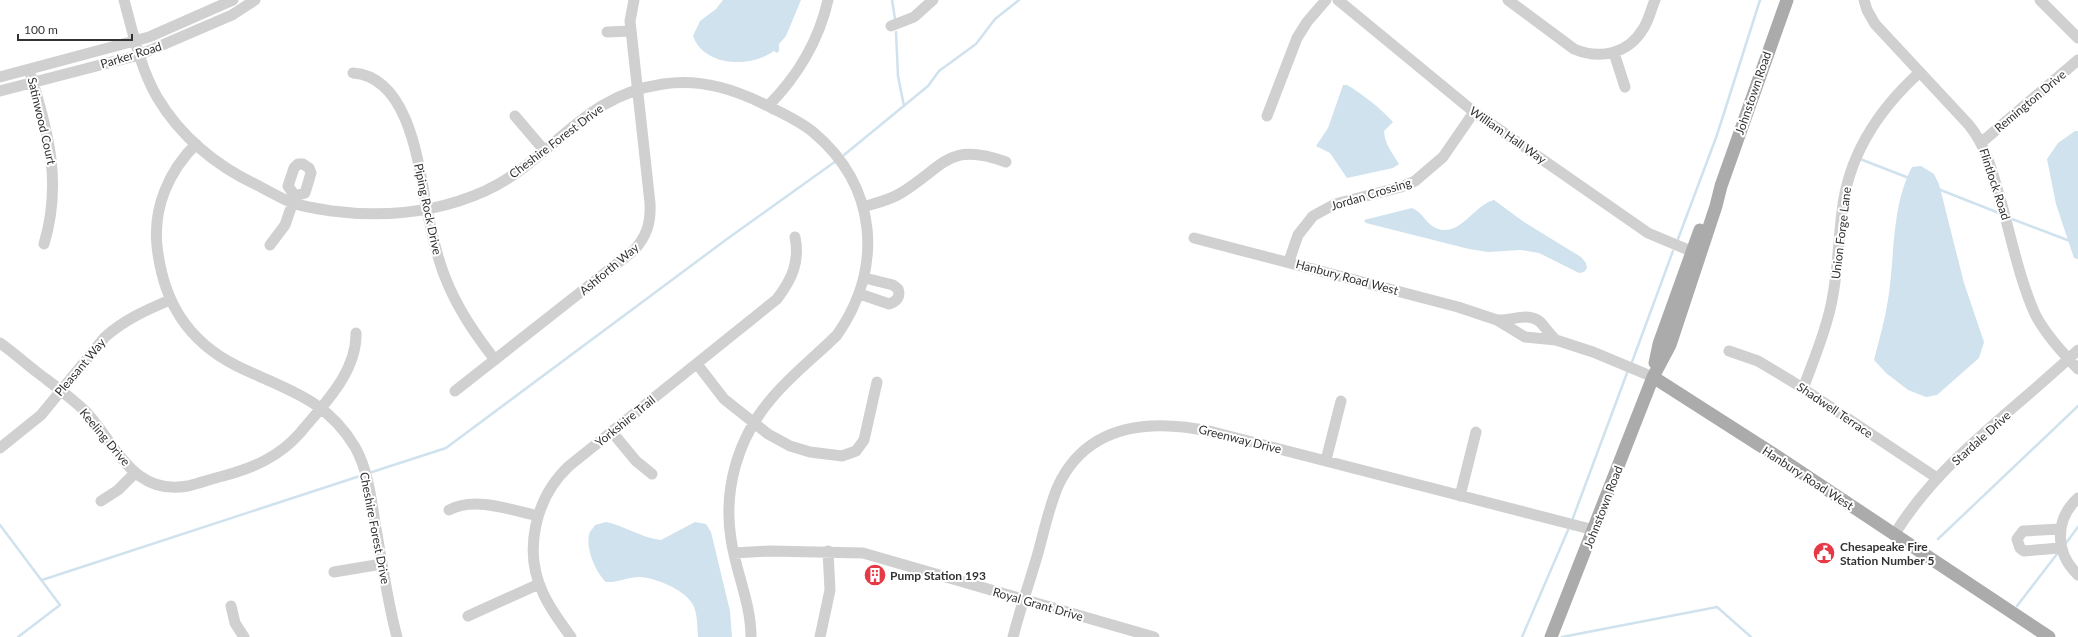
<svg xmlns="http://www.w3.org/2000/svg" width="2078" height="637" font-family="Lato,sans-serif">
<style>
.water{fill:#cfe2ee}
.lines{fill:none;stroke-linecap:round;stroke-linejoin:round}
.stream{stroke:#cfe2ee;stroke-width:2.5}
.minor{stroke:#d0d0d0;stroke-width:11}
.major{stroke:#ababab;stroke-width:13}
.labels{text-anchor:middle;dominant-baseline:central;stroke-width:4;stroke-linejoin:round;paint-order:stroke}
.street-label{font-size:12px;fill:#333;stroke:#fff}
.poi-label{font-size:12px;font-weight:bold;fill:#333;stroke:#fff;text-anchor:start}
</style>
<rect width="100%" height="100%" fill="#fff"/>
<!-- water -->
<path class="water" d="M723,0H801L786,36L779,44V51L777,53L774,51C751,68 704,67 693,36L700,21L716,9Z
M1343,85H1347C1364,95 1379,107 1393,122L1384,131C1385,145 1392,152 1399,164L1393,168L1347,178L1330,153L1316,146L1328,128Z
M2075,131H2078V259L2074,258L2056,204L2047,159L2058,143Z
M1921,166L1934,174L1939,184L1964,283L1984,342L1979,358L1937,395L1926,397L1908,390L1886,373L1874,360C1879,340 1885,320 1888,300C1895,257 1891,207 1912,167Z
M1494,200L1524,222L1581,257L1586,263L1587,268L1584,272L1579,273L1539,253L1521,250L1488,252L1469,249L1366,223L1364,220L1412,208C1423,212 1426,225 1438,229C1461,236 1474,205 1494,200Z
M606,522C625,526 642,538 661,540L695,522L706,524L711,532L730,611L732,637H698C697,626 698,613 692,603C683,589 656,578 640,577C628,577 617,583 606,582C596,573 584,546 590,532C591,530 594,527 595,525Z"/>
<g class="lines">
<!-- stream -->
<path class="stream" d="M892,0L895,19
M896,32L898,76L904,106
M844,155L928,86L939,71L976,44L995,19L1019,0
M1860,159L1909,178
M1938,189L1999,213
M2012,219L2070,241
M1678,239L1717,135L1760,0
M1632,362L1673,251
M372,472L446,448L727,239L836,161
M1573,518L1627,373
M0,525L60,605L18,637
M1938,539L2078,406
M2066,543L2078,527
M42,580L360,476
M2017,606L2057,554
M1522,637L1568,530
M1562,637L1717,607L1751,637"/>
<!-- minor -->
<path class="minor" d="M124,0C133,33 140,67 157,97C180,136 216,166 257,185C268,191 279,197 290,202C303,207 319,209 332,211C386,218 436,213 485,191C553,160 580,96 663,84C702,78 737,90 772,108C786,115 801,122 813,132C878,186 884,268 837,335C816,356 791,375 772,398C738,437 723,489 731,539C736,573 751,603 751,637
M1338,0L1474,112L1648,233L1691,251
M1508,0L1574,49C1600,60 1628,54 1643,29C1649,20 1651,9 1655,0
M1864,0L1867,10L1875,24L1969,125C1985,145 1991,167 1998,191C2010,231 2018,276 2035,314C2046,335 2062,352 2078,369
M2040,0L2078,38
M891,26L914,17L933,0
M607,32L631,31
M1614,53L1625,87
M353,73C410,77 419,167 427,210C432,233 436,255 445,277C457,308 475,334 495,360
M31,76C49,134 62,184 44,244
M0,77L149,37L233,0
M0,91L139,55L232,15L255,0
M768,106C797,77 819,40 828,0
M515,116L544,150
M1267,116L1297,38L1307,22L1326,0
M1982,142L2078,60
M196,144C169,171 153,207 157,246C163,301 187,341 237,366C284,389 326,398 355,447C368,470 371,498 375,523C382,561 387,600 397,637
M863,207C876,203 890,200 901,193C945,166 948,141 1006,162
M1194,238L1458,307L1497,320L1525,337L1556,340L1593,352L1653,377
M270,245L285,225L295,196L305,193L311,173L309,168L303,164H298L294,168L288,186L295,196
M1289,261L1298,235L1313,216L1335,204L1401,187L1415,181L1443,157L1474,112
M860,294L889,304C896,302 901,297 898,289L893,285L865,278
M1498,320C1511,321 1527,312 1539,321C1543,324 1550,335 1556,340
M0,343C13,352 25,363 38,373C55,386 72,398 87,413C117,446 133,496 188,486C200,483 211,479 223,476C253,468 279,457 300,433C324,404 357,372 356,333
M1729,351L1758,361L1793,382L1937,478
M697,364L724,399L768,434L790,446L810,452L842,456L856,451L864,440L877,382
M1803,389C1813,361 1825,334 1831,305C1838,274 1838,243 1842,212C1848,156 1879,109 1920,72
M455,391L633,251C647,237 651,222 650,203L630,21L634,0
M612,432L636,461L652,474
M0,448L41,415L105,337C124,320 146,310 170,300
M1326,460L1341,401
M1460,496L1476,432
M2078,498C2054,520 2055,553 2078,575
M101,501L118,490L135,473
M449,510C475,496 511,510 538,516
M2060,529L2023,531L2017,539L2020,548L2024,551L2060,548
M1894,535C1940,460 2015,410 2078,350
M734,553L769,551L863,553L1154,637
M334,572L382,564
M231,606L235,623L244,637
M468,616L539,584
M571,637C561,623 550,609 543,593C523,551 535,498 569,466L777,299C792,279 800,262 795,237
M820,637L830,590L828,551
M1013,637C1020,609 1030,581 1038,553C1044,531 1049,507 1058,486C1088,422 1153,419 1213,432L1594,530"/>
<!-- major -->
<path class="major" d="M1655,363L1659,344L1700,230
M1653,377L1778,457L2049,637
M1551,637L1653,377L1670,345L1716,206L1721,186L1787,0"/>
</g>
<!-- icons -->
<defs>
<g id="civic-disc" transform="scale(1.15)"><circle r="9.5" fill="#e63946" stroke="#fff"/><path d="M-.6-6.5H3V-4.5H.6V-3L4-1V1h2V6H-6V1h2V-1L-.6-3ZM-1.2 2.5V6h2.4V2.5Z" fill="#fff"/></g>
<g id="building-disc" transform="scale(1.15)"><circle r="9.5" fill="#e63946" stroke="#fff"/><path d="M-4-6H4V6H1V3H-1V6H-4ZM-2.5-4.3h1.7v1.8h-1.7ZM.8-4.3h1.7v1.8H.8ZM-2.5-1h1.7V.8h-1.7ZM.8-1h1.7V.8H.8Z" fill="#fff"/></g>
</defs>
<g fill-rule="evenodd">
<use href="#civic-disc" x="1824" y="553"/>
<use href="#building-disc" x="875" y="575"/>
</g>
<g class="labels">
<!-- street labels -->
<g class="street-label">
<text transform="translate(131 55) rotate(-17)">Parker Road</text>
<text transform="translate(1753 93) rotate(-71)">Johnstown Road</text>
<text transform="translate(2030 101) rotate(-40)">Remington Drive</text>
<text transform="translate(42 121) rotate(77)">Satinwood Court</text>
<text transform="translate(1508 135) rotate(35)">William Hall Way</text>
<text transform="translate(556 141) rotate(-37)">Cheshire Forest Drive</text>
<text transform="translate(1995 184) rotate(72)">Flintlock Road</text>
<text transform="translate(1371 194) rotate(-17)">Jordan Crossing</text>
<text transform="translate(428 209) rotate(78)">Piping Rock Drive</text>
<text transform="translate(1841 233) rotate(-83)">Union Forge Lane</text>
<text transform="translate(609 269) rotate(-40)">Ashforth Way</text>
<text transform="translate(1347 277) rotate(15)">Hanbury Road West</text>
<text transform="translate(80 367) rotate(-50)">Pleasant Way</text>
<text transform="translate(1835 410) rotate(34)">Shadwell Terrace</text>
<text transform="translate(625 421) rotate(-39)">Yorkshire Trail</text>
<text transform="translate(105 437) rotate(50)">Keeling Drive</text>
<text transform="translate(1981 438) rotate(-42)">Stardale Drive</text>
<text transform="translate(1240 439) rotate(14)">Greenway Drive</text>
<text transform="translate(1808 478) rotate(33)">Hanbury Road West</text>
<text transform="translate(1603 507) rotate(-69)">Johnstown Road</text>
<text transform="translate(375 528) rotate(79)">Cheshire Forest Drive</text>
<text transform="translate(1038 604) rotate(16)">Royal Grant Drive</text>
</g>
<!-- poi labels -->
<g class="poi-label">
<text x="1840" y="546">Chesapeake Fire<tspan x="1840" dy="14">Station Number 5</tspan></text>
<text x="890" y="575">Pump Station 193</text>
</g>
</g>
<!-- scale -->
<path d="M18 34v6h114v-6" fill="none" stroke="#333333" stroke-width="2"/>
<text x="24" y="34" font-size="12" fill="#333333" stroke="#ffffff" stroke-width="3" paint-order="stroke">100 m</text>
</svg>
